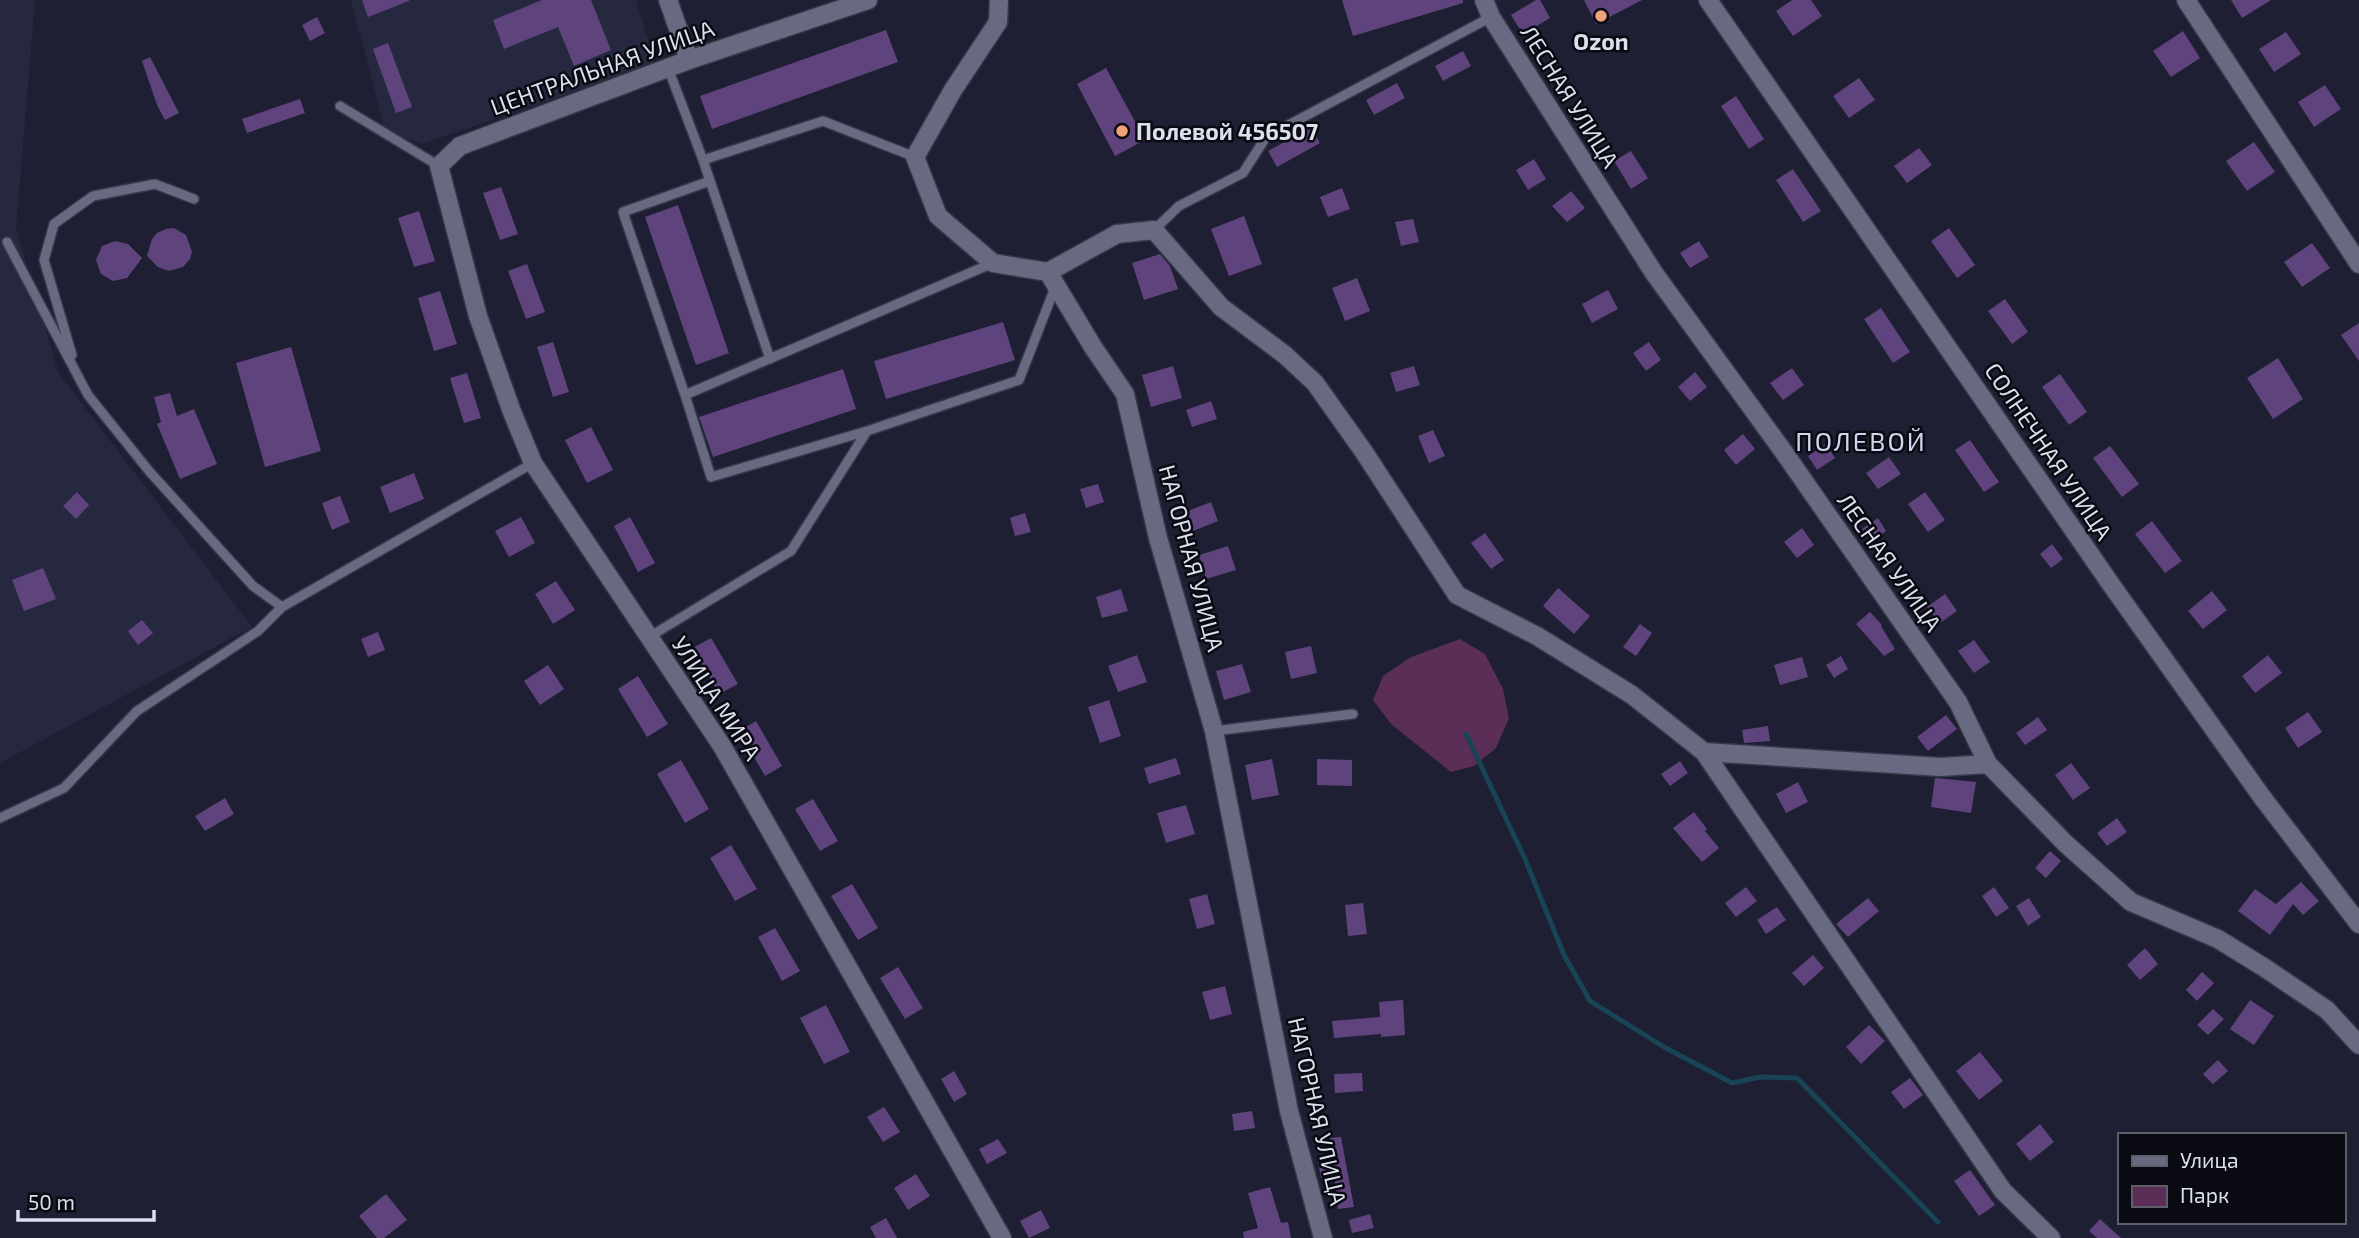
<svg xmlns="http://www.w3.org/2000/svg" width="2359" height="1238" font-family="'Exo 2',sans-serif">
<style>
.built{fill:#262840}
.green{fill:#5b2e57}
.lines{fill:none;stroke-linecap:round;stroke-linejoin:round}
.stream{stroke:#194456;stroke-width:5}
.building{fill:#5f437c}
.lane-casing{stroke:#373847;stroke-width:12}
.street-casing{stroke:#373847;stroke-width:21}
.lane{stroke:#686a81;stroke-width:9}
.street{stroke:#686a81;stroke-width:18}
.poi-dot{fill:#f1a27b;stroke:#090a12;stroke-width:2.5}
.labels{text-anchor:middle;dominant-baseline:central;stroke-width:5;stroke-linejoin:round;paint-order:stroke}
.poi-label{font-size:23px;font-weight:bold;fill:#dddfec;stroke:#090a12}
.street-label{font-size:23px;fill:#dddfec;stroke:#090a12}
.quarter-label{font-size:26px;letter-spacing:2px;fill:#d2d5ef;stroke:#090a12}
</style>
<rect width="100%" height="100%" fill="#1e1f32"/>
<!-- built -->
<path class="built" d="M0,0H35L16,229L58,372L252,627L0,763Z
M351,0H636L655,64L422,144L385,131Z"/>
<!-- green -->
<path class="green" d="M1460,639L1485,654L1503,689L1509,718L1496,748L1474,766L1451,772L1391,724L1373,700L1383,676L1411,657Z"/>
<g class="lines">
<!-- stream -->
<path class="stream" d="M1466,734L1525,859L1564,955L1590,1001L1664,1047L1732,1083L1760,1077L1797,1078L1938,1222"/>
</g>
<!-- building -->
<path class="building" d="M362,0H409V1L368,17Z
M542,0H591L611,50L574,66L558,27L504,49L493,20Z
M1342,0H1463V3L1353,36Z
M1536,0H1540L1550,18L1523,34L1511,15Z
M1584,0H1642L1596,24Z
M1792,0H1811L1822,16L1793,36L1776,11Z
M2231,0H2271L2242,18Z
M317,17L325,33L310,41L302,25Z
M886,30L898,62L712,129L700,96Z
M2183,31L2200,58L2171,77L2153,51Z
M2286,32L2301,54L2274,72L2259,49Z
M388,43L412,107L396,113L373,49Z
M1463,51L1471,66L1443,81L1435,66Z
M150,57L179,113L165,120L157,105L142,61Z
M1106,68L1145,140L1115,156L1077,84Z
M1859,78L1875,100L1849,118L1833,96Z
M1397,83L1405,98L1374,115L1366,100Z
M2325,85L2341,109L2314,127L2298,102Z
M1736,96L1764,139L1749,149L1721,106Z
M300,99L305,113L247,133L242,119Z
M1311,127L1320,143L1277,167L1268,151Z
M2254,142L2275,172L2247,191L2226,161Z
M1919,148L1932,165L1907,183L1894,166Z
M1631,151L1648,178L1631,189L1614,161Z
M1534,159L1546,179L1528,190L1516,170Z
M1793,169L1821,211L1803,222L1776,180Z
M501,187L518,234L500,240L483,193Z
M1342,188L1350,209L1328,217L1320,197Z
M1571,191L1585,208L1567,222L1552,206Z
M678,205L729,353L696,365L645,217Z
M419,211L435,261L414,267L398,218Z
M1244,216L1262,264L1229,276L1211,229Z
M1413,219L1419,242L1401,246L1395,222Z
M174,228L186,235L192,252L190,259L183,267L169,271L158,267L147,256L152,239L157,233L166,229Z
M1949,228L1975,265L1957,278L1931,241Z
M115,241L128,244L142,258L127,278L113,281L101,274L96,260L102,246Z
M1699,241L1709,257L1690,268L1680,253Z
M2312,243L2330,268L2302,287L2284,262Z
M1160,254L1170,266L1178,289L1144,300L1132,263Z
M527,264L545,312L526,319L508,271Z
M1357,278L1370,311L1345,321L1332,288Z
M1608,290L1618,309L1592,323L1582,304Z
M440,291L457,344L434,351L418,298Z
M2005,299L2028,332L2012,344L1988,311Z
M1881,308L1910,352L1893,363L1864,319Z
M1003,322L1015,360L886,399L874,361Z
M2359,323V361L2341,335Z
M553,342L569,392L553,397L537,347Z
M1649,342L1661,360L1646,371L1633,353Z
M291,347L321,451L265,467L236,363Z
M2278,358L2303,399L2273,419L2247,378Z
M1173,366L1182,398L1151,407L1142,375Z
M1414,366L1420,385L1396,392L1390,373Z
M1792,368L1804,385L1783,400L1770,383Z
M843,369L856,409L713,457L699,417Z
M1695,372L1707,387L1690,401L1678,387Z
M467,373L481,418L464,423L450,378Z
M2060,374L2087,412L2069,425L2042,387Z
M170,393L177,416L194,409L217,464L180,479L157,424L161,422L154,397Z
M1211,401L1217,419L1192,427L1186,410Z
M591,427L613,470L587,483L565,440Z
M1433,430L1445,456L1429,463L1418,436Z
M1743,434L1755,449L1736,465L1724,450Z
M1970,440L1999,482L1984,492L1955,450Z
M1826,444L1835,458L1817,470L1808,456Z
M2110,446L2139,484L2122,497L2093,458Z
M1889,457L1901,474L1878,489L1866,473Z
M414,473L424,499L390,513L380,487Z
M1098,484L1104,502L1086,508L1080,489Z
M77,492L89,505L76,519L63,506Z
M1925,492L1945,520L1928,532L1908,504Z
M340,496L350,522L332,530L322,503Z
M1211,502L1218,521L1193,531L1185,512Z
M1025,513L1031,532L1015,536L1010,518Z
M521,517L535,543L509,557L495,531Z
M630,517L655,563L638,572L614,526Z
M1878,518L1886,531L1871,541L1862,529Z
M2152,521L2182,561L2165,573L2135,534Z
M1802,528L1814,545L1797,558L1784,542Z
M1485,533L1504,560L1491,569L1471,543Z
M2052,544L2063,559L2051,568L2040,554Z
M1228,546L1236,570L1206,579L1199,555Z
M43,568L56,599L24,611L12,580Z
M556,581L575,610L553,624L535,594Z
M1558,588L1590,616L1574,634L1543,606Z
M1121,589L1128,611L1102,618L1096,597Z
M2212,591L2227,610L2203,629L2188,611Z
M1945,594L1957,611L1940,623L1927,607Z
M1870,612L1882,625L1881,626L1895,649L1884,656L1856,624Z
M142,620L153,633L138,645L128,631Z
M1640,624L1652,633L1636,656L1623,647Z
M378,632L385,650L368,657L361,639Z
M711,638L738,684L719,694L693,648Z
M1974,640L1990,662L1974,673L1958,651Z
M1311,646L1317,673L1291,679L1285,652Z
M1137,655L1147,682L1118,692L1108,666Z
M2268,655L2282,673L2255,693L2242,676Z
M1841,656L1848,669L1834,678L1826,665Z
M1802,657L1808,677L1780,685L1774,665Z
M1242,664L1251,692L1224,700L1216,671Z
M548,665L564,689L540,705L524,681Z
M638,676L668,724L647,737L618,689Z
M1109,700L1121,736L1100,743L1088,707Z
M2308,712L2322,732L2298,748L2285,728Z
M1946,715L1957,729L1928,751L1917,737Z
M2038,717L2047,730L2025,745L2016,733Z
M756,721L782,766L765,776L739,731Z
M1768,726L1770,741L1744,743L1742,730Z
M1176,758L1181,774L1149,784L1144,768Z
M1272,759L1279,795L1252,800L1245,765Z
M1317,759L1352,760V786L1317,785Z
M681,760L709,809L685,823L657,774Z
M1680,761L1688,773L1670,786L1661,774Z
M2071,763L2090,788L2073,800L2055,775Z
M1935,778L1976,782L1971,813L1931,807Z
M1798,782L1808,802L1786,813L1776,794Z
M225,798L234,814L205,831L195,816Z
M813,799L838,841L820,851L795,809Z
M1186,805L1195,834L1166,843L1157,813Z
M1694,812L1707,829L1705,831L1719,848L1702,862L1673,828Z
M2117,818L2127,832L2107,846L2097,833Z
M731,845L757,889L735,901L710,858Z
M2050,851L2061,861L2046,878L2035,868Z
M2301,882L2319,901L2303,915L2293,904L2270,935L2238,911L2255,889L2276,904Z
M852,884L878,928L858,940L831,896Z
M1746,887L1757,901L1736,917L1725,903Z
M1994,887L2009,908L1996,917L1982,896Z
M1207,894L1215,924L1197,929L1189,899Z
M1868,898L1879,911L1848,937L1836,924Z
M2029,898L2041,917L2028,926L2016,906Z
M1363,903L1367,934L1348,936L1345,905Z
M1777,907L1786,920L1766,934L1757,920Z
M775,928L800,971L782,981L758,937Z
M2145,948L2158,964L2140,980L2127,965Z
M1813,955L1824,968L1804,986L1792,973Z
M898,967L923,1008L905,1019L880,978Z
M2202,972L2214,983L2197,1001L2186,990Z
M1225,986L1232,1014L1210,1020L1202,992Z
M1403,1000L1405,1035L1381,1037V1034L1334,1038L1332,1021L1380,1017L1379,1002Z
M2250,1000L2274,1016L2254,1045L2230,1029Z
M826,1005L850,1052L824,1064L800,1018Z
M2213,1009L2224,1019L2208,1035L2197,1025Z
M1869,1025L1885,1041L1861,1064L1846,1047Z
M1980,1052L2003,1081L1979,1100L1956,1071Z
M2218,1060L2228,1071L2213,1084L2203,1074Z
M954,1071L967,1094L954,1102L941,1079Z
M1362,1073L1363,1091L1335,1093L1334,1074Z
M1910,1078L1923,1095L1904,1109L1891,1092Z
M884,1107L900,1132L883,1142L867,1117Z
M1252,1111L1255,1128L1234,1131L1232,1114Z
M2040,1124L2054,1142L2030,1161L2016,1144Z
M1341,1137L1354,1207L1338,1209L1334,1175L1321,1178L1317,1157L1332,1155L1330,1138Z
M998,1139L1007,1153L987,1164L979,1149Z
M1970,1170L1995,1205L1979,1216L1954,1181Z
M916,1174L930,1196L908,1210L894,1188Z
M1270,1187L1281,1223L1288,1222L1291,1238H1244L1243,1232L1258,1228L1248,1193Z
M386,1194L407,1220L384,1238H377L359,1216Z
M1041,1210L1050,1228L1029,1238L1020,1221Z
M1370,1214L1374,1228L1352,1233L1349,1220Z
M886,1218L897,1238H876L870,1227Z
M2100,1219L2121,1238H2097L2089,1231Z"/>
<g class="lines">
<!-- lane casing -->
<g class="lane-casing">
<path id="lane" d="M668,68L703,160L770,359
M340,106L439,166
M703,160L823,121L915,157
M1154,230L1179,206L1243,173L1266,137L1491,17
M7,242L88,395L149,471L253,586L282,607
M993,263L685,395L711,477L867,431L1019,380L1056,285
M72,355L44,260L54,224L93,196L155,184L194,199
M685,395L623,212L710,181
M649,637L791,551L867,431
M1214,731L1353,714
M0,818L64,788L137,711L258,631L282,607L533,463"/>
</g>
<!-- street casing -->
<g class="street-casing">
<path id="street" d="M668,0L689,60
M868,0L689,60L460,146L439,166L478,316L512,412L533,463L722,746L1002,1238
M999,0L998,22L953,90L915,157L938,216L993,263L1048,272L1093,347L1125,394L1158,538L1214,731L1289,1111L1323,1238
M1484,0L1491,17L1654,273L1783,451L1958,702L1988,764L2066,844L2131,902L2218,939L2265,968L2327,1010L2359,1045
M1708,0L2110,583L2262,797L2359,924
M2186,0L2359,264
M1048,272L1117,234L1154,230L1221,307L1285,355L1315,383L1364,452L1457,595L1537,636L1632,695L1704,752L2003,1191L2051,1238
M1704,752L1941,767L1988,764"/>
</g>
<!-- lane -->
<use href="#lane" class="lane"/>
<!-- street -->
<use href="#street" class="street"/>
</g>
<!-- markers -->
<g class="poi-dot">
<circle cx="1601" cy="16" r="7"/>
<circle cx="1122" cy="131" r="7"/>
</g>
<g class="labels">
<!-- poi labels -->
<g class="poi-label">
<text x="1601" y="41">Ozon</text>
<text x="1136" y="131" text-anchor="start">Полевой 456507</text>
</g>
<!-- street labels -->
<g class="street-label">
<text transform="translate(602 67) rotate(-20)">ЦЕНТРАЛЬНАЯ УЛИЦА</text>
<text transform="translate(1570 96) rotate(58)">ЛЕСНАЯ УЛИЦА</text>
<text transform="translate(2049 451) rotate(56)">СОЛНЕЧНАЯ УЛИЦА</text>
<text transform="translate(1192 558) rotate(75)">НАГОРНАЯ УЛИЦА</text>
<text transform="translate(1890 562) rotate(55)">ЛЕСНАЯ УЛИЦА</text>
<text transform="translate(717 698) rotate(57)">УЛИЦА МИРА</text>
<text transform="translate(1318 1111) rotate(77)">НАГОРНАЯ УЛИЦА</text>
</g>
<!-- quarter labels -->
<g class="quarter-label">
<text x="1861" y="440">ПОЛЕВОЙ</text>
</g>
</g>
<!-- legend -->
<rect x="2118" y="1133" width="228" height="91" fill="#090a12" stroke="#5e5f69" stroke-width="2"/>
<rect x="2132" y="1156" width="35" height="10" fill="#686a81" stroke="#5e5f69" stroke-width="2"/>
<text x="2180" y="1168" font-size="21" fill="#dddfec">Улица</text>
<rect x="2132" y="1186" width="35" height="21" fill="#5b2e57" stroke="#5e5f69" stroke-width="2"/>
<text x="2180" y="1203" font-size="21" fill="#dddfec">Парк</text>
<!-- scale -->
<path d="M18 1210v10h136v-10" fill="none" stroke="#dddfec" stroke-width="3.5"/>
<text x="28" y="1210" font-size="21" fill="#dddfec" stroke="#090a12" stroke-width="5" paint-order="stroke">50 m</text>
</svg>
